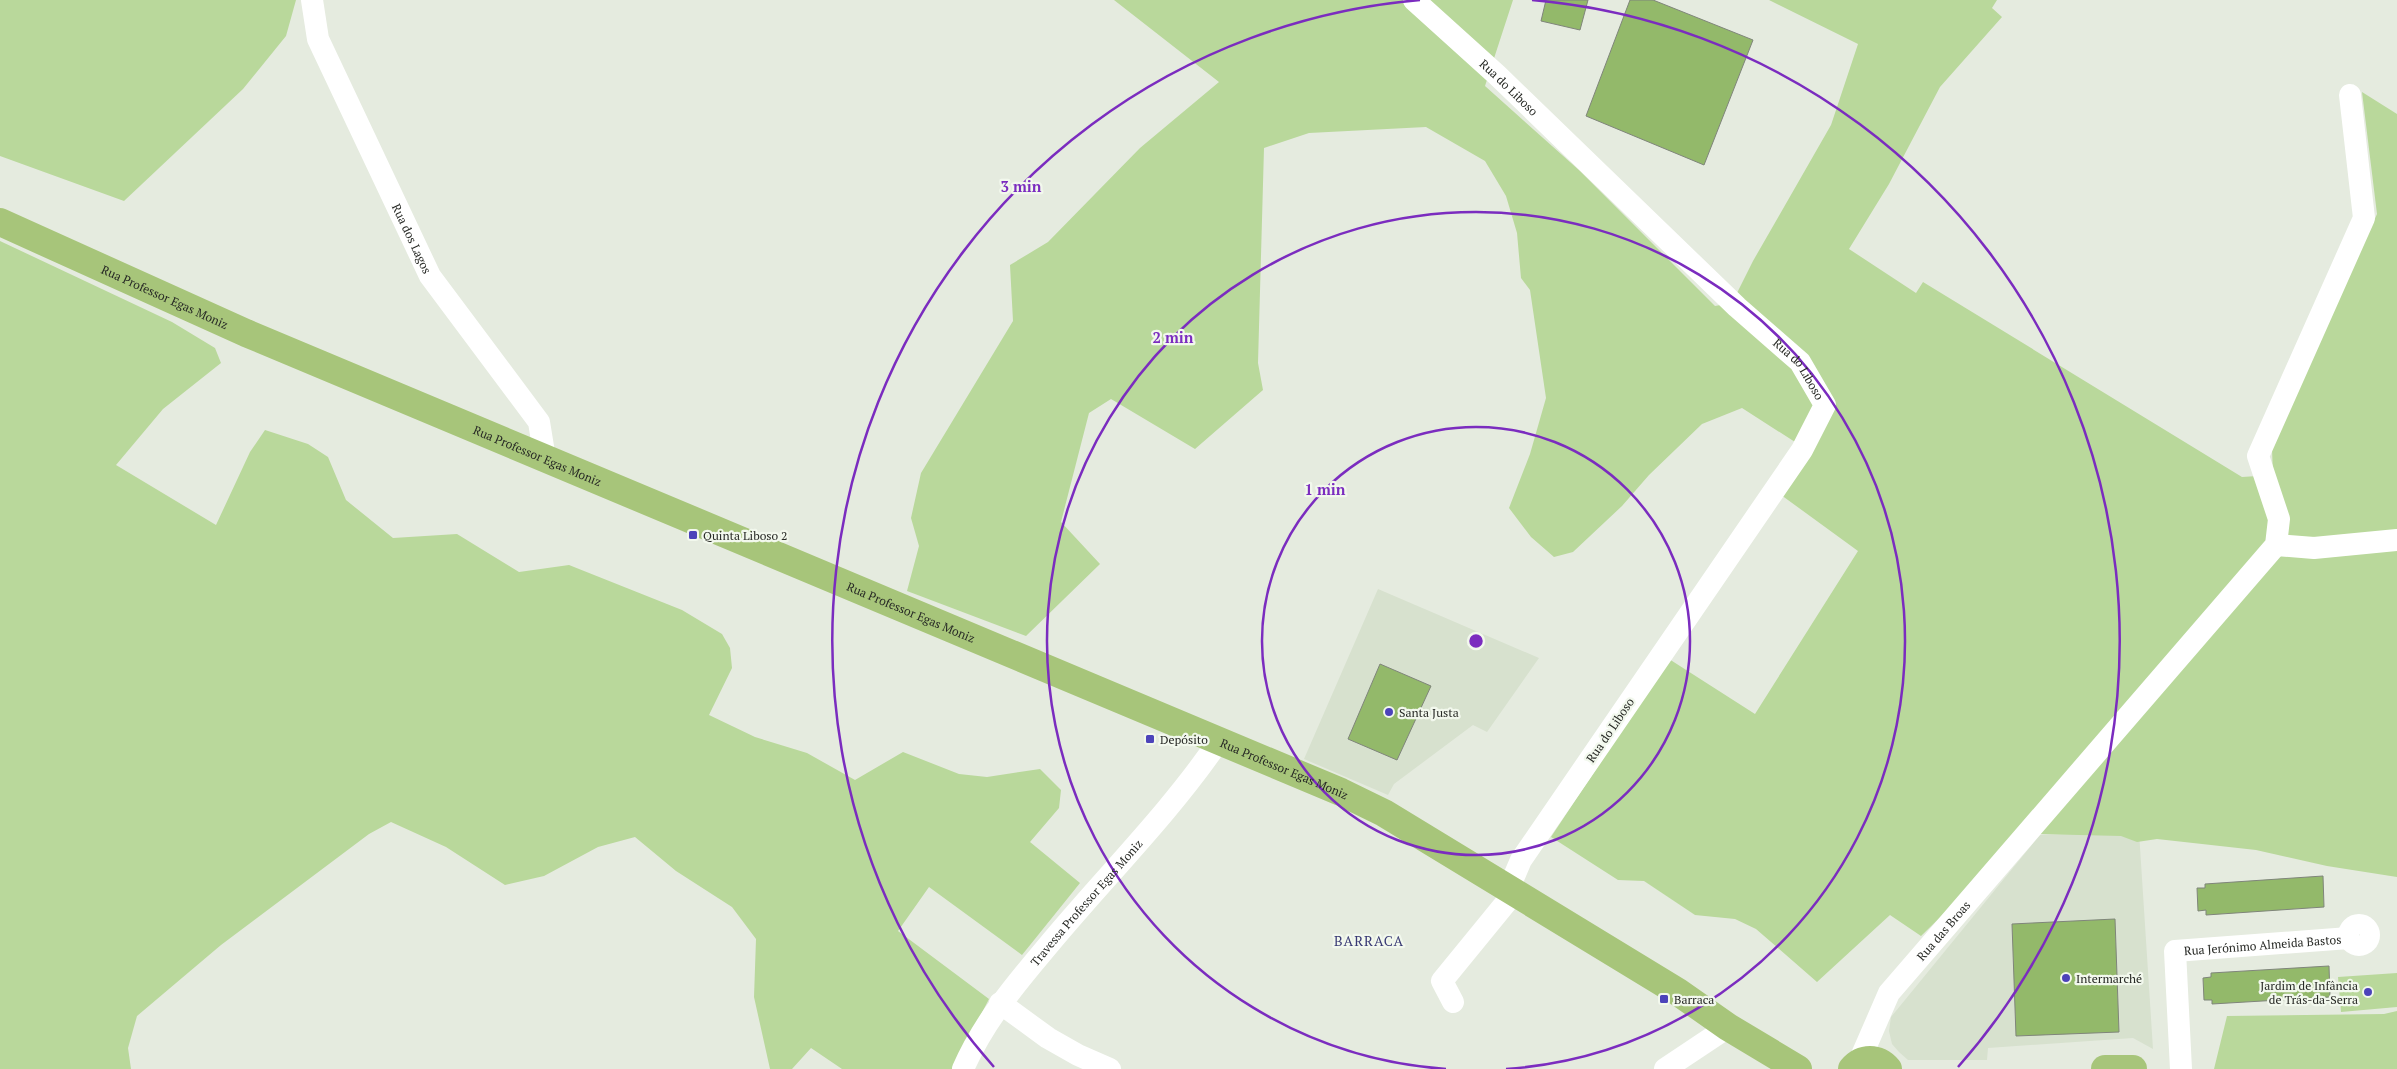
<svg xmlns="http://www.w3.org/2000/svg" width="2397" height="1069" font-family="'PT Serif',serif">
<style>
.built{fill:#d7e1ce}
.green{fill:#b9d89b}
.building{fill:#93b96a;stroke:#7f857a}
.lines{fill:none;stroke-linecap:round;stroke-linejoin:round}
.minor{stroke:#fff;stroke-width:22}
.major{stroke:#a7c57a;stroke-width:28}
.ring{fill:none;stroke:#7b2cbf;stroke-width:2.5}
.poi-dot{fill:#4c43ba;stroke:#f2f8ed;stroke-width:2}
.labels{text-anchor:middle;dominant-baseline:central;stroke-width:4.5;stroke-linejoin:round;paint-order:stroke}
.street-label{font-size:12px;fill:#272925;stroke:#f2f8ed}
.poi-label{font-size:12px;fill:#272925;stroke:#f2f8ed;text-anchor:start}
.neighbourhood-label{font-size:14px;letter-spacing:1px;fill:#383974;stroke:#f2f8ed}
.centre{fill:#7b2cbf;stroke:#f2f8ed;stroke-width:2.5}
.ring-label{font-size:15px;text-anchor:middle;font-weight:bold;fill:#7b2cbf;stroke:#f2f8ed;stroke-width:4.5;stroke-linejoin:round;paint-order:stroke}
</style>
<rect width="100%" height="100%" fill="#e5ebdf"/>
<!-- built -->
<path class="built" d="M1378,589L1539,658L1487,732L1473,725L1394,784L1388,795L1304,759Z
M2139,832L2153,1049L2133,1038L1988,1048L1987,1060H1908L1899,1052L1892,1044L1889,1031L1891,1017L2040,835Z"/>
<!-- green -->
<path class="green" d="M0,0H296L286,36L243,89L124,201L0,156Z
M1114,0H1513L1485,86L1580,171L1715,306L1732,303L1753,261L1831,125L1858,44L1769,0H1997L1992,8L2002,17L1940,87L1889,184L1849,249L1916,293L1923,282L2242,477L2273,475L2272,449L2377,214L2362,92L2397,114V877L2327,866L2256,850L2157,839L2137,842L2121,836L2038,834L1967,891L1921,936L1890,915L1817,982L1756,929L1735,919L1695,915L1644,881L1618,880L1551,837L1669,659L1755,714L1858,551L1777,492L1809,451L1742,408L1702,424L1649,475L1622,506L1573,552L1554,557L1531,537L1509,508L1530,454L1546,398L1530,290L1521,278L1517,233L1506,196L1485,161L1426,127L1309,133L1264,148L1258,363L1263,390L1195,449L1111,399L1089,413L1061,522L1100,564L1026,636L907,591L919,546L911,518L921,473L1013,321L1010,265L1048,242L1140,148L1219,82Z
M0,241L172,322L215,348L221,363L163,409L116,465L216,525L250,452L265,430L308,444L328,457L346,500L393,538L457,534L519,572L569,565L682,610L722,634L730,648L732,668L709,715L755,737L807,753L855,780L903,752L959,774L987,777L1040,769L1061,790L1059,808L1030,842L1080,883L1022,955L929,887L898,931L989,999L953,1069H842L811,1048L792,1069H770L754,997L756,939L732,907L676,871L635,837L598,847L544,876L505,885L446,847L391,822L369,834L221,945L137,1016L128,1048L131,1069H0Z
M2397,973V1007L2341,1012L2338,977Z
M2397,1011V1069H2214L2227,1016L2384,1014Z"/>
<!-- building -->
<path class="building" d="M1546,0H1588L1580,30L1541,21Z
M1630,0H1653L1753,40L1704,165L1586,116Z
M1380,664L1431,686L1397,760L1348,739Z
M2323,876L2324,907L2206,915V910L2198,911L2197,888H2205V884Z
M2115,919L2119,1032L2016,1036L2012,924Z
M2329,966L2330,997L2212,1004V1000H2204L2203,978L2211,977V973Z"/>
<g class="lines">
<!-- minor -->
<g class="minor">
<path id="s1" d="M312,0L318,39L430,276L539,422L545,459"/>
<path id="s2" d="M1414,0L1497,75L1737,307L1800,362L1825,405L1802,450L1521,860L1509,888V899L1442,981L1453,1002"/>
<path d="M2276,545L2314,548L2397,540"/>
<circle cx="2359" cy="935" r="10"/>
<path d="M1000,1003L1048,1038L1078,1055L1110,1069"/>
<path id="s3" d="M1859,1062L1889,993L2276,545L2279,519L2258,456L2364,218L2350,95"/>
<path id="s4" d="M963,1069C983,1023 1014,986 1046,948C1102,880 1169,814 1218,742"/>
<path d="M1665,1069L1728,1027"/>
<path id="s5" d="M2181,1069L2175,951L2349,938"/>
</g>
<!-- major -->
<g class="major">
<path id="s6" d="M0,222L246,333L1341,792L1384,813L1678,992L1728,1027L1798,1069"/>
<path d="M1852,1069C1862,1057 1878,1057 1888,1069"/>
<path d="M2105,1069H2133"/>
</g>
</g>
<!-- distance rings -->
<g class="ring">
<circle cx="1476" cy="641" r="214"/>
<path d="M1446 1069A429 429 0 1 1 1506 1069"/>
<path d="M994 1067A643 643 0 0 1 1420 0M1532 0A643 643 0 0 1 1958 1067"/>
</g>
<!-- markers -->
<g class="poi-dot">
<rect x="688" y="530" width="10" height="10" rx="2.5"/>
<circle cx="1389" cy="712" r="5"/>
<rect x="1145" y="734" width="10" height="10" rx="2.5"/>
<circle cx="2066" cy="978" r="5"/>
<circle cx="2368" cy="992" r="5"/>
<rect x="1659" y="994" width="10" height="10" rx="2.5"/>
</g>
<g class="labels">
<!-- street labels -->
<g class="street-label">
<text stroke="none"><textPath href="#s2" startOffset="129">Rua do Liboso</textPath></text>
<text stroke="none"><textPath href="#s1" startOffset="260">Rua dos Lagos</textPath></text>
<text stroke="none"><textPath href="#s6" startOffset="181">Rua Professor Egas Moniz</textPath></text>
<text stroke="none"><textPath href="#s2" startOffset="534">Rua do Liboso</textPath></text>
<text stroke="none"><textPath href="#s6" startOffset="586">Rua Professor Egas Moniz</textPath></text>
<text stroke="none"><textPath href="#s6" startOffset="991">Rua Professor Egas Moniz</textPath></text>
<text transform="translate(1610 730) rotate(-56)">Rua do Liboso</text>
<text stroke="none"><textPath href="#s6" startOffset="1396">Rua Professor Egas Moniz</textPath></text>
<text stroke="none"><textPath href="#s4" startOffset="208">Travessa Professor Egas Moniz</textPath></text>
<text stroke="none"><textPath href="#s3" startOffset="158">Rua das Broas</textPath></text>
<text stroke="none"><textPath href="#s5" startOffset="206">Rua Jerónimo Almeida Bastos</textPath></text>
</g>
<!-- poi labels -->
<g class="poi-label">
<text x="703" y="535">Quinta Liboso 2</text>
<text x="1399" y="712">Santa Justa</text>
<text x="1160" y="739">Depósito</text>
<text x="2076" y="978">Intermarché</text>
<text x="2358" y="985" text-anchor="end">Jardim de Infância<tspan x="2358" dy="14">de Trás-da-Serra</tspan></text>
<text x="1674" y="999">Barraca</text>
</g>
<!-- neighbourhood labels -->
<g class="neighbourhood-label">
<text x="1369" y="940">BARRACA</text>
</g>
</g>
<circle cx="1476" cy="641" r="8" class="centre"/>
<g class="ring-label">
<text x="1021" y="192">3 min</text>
<text x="1173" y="343">2 min</text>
<text x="1325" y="495">1 min</text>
</g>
</svg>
